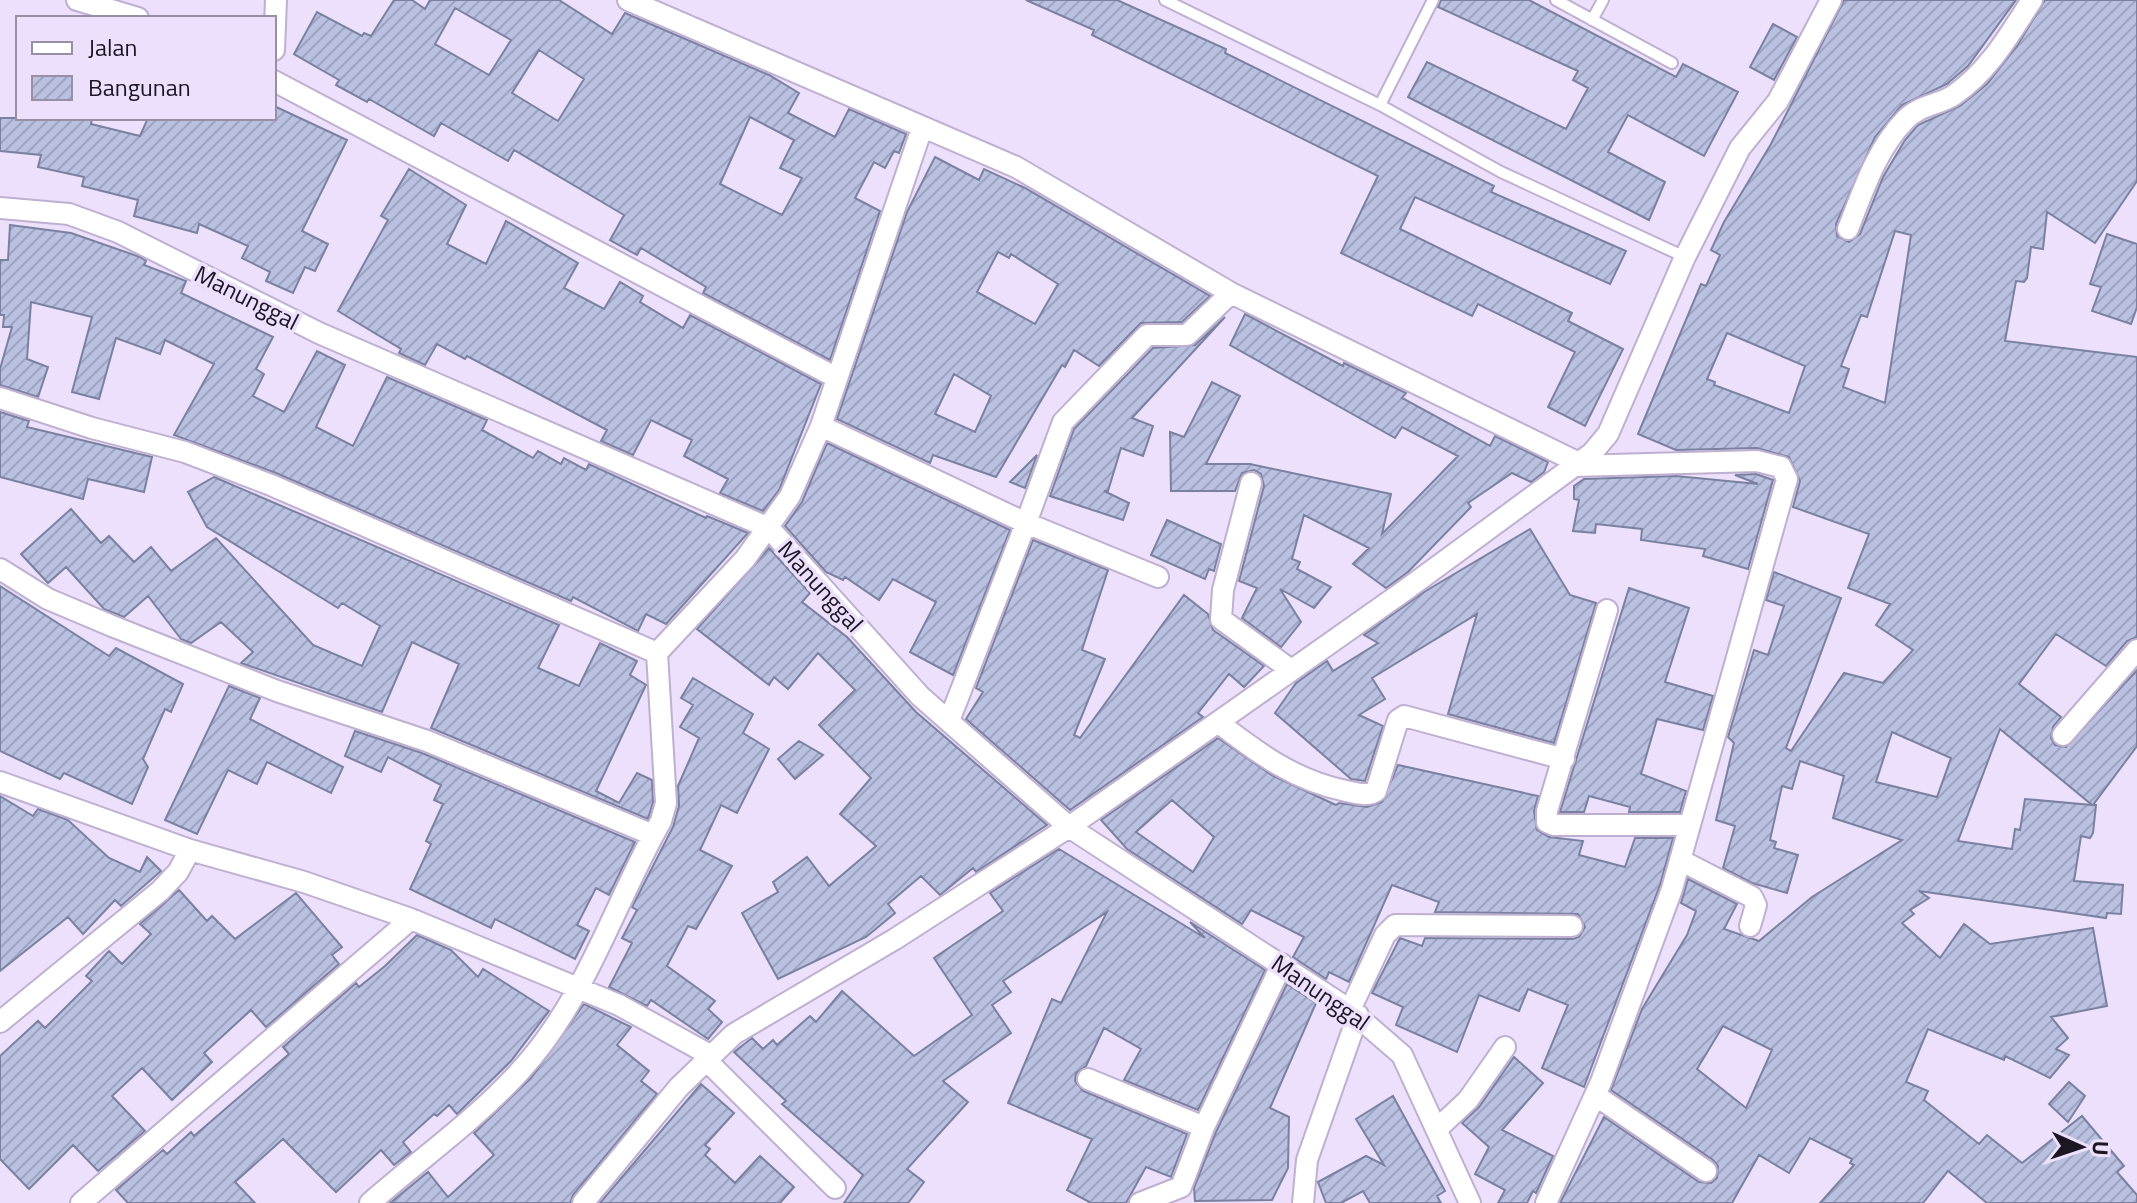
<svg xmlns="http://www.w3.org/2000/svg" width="2137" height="1203" font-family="'Titillium Web',sans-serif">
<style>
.building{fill:url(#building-hatch);stroke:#7a80a0;stroke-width:2;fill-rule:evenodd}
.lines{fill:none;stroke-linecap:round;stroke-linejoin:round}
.lane-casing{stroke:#bfafd0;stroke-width:14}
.street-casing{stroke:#bfafd0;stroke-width:24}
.lane{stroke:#fff;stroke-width:10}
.street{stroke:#fff;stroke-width:20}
.labels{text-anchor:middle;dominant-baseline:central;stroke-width:7;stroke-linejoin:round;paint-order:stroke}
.street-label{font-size:24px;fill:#1c1622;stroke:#ece0fc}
</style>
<defs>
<pattern id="building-hatch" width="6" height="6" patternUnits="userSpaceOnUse" patternTransform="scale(2)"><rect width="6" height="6" fill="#b9c0e0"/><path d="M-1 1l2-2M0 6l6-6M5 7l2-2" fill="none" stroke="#9ea4c0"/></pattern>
</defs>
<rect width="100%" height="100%" fill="#ece0fc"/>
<!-- building -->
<path class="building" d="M394,0H412L425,9L430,0H559L612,34L625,13L769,75L799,93L788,113L835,137L849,109L906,134L899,153L894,151L885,168L874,162L855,198L880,211L830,360L703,293L706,287L641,248L637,255L610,240L624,215L514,150L508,161L441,123L434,136L369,99L367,102L336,85L339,80L294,54L317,12L362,36L364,33L371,36ZM455,8L511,40L489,75L435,44ZM539,50L584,79L558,121L512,93ZM750,117L794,140L780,168L802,178L782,215L720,184Z
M1026,0H1117L1226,49L1225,53L1494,186L1491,192L1626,251L1610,284L1415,197L1400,229L1572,313L1568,321L1623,349L1585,426L1548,407L1575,352L1478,304L1472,316L1341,253L1378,176L1092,35L1094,30Z
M1441,0H1529L1676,77L1683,64L1738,92L1704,156L1628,115L1608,152L1665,182L1649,220L1408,97L1427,62L1566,129L1588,88L1573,80L1578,71L1438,7Z
M1844,0H2016L1968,66L1947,84L1902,105L1875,137L1836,224L1837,236L1849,242L1860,234L1883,177L1905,140L1918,125L1960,106L1987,84L2017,46L2045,0H2137V181L2095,243L2047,212L2043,249L2031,247L2027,278L2024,282L2016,281L2005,341L2137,357V637L2127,641L2106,666L2056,634L2019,684L2061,717L2053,727L2051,738L2055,745L2066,747L2137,670V746L2093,805H2096L2093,833L2090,838L2081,836L2074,881L2123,885L2121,914L2107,913L2106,918L1919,891L1929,898L1910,910L1914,914L1902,923L1940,958L1964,924L1990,944L2093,928L2107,1006L2051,1017L2068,1038L2056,1049L2069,1055L2050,1078L2005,1056L2004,1060L1928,1029L1906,1082L1928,1091L1924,1100L1979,1144L1987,1135L2022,1163L2082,1116L2124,1166L2117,1172L2137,1195V1203H1987L1948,1171L1923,1203H1820L1854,1165L1850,1163L1852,1159L1810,1138L1789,1173L1759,1155L1732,1203H1560L1604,1117L1699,1182L1711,1183L1717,1178L1718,1166L1713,1160L1611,1090L1642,1009L1687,935L1696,911L1681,903L1688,879L1737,904L1724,929L1759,941L1812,897L1902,840L1833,818L1844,776L1800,761L1792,789L1782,786L1770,840L1776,842L1774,848L1798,855L1787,893L1752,883L1723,868L1735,826L1716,820L1734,743L1728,737L1754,650L1768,655L1784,606L1766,600L1774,572L1841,598L1786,748L1791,751L1844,673L1883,683L1913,650L1876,625L1890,604L1848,588L1869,534L1793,507L1800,481L1789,457L1757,448L1676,450L1638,434L1701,284L1706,286L1720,255L1711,250L1724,222L1771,144ZM1895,231L1911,235L1885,403L1843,387L1849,369L1841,366L1861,315L1867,317ZM1727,333L1805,366L1789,413L1714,385L1715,382L1707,379ZM2000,729L2092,805L2025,799L2020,830L2015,829L2012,849L1958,841ZM1892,732L1951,758L1937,797L1876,782ZM1723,1026L1772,1050L1746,1108L1697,1069Z
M1773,24L1797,37L1774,80L1750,67Z
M274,106L347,140L302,231L328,244L315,271L305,267L293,293L266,281L270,272L242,258L248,246L199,224L197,233L134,216L138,200L82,186L84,177L38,167L41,155L0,151V118H92L91,124L140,136L148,118H274Z
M935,157L979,180L984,169L1025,188L1210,296L1182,322L1141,323L1099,366L1074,350L1065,367L1062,365L996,477L933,455L930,463L837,419L907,212ZM998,252L1009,258L1011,254L1058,284L1035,324L977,292ZM954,374L991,396L975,432L935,414Z
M409,169L466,205L447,244L486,264L506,221L578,263L564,288L604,309L620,282L643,296L640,302L683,328L690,315L821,384L779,490L763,511L720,493L728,479L684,456L692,440L651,420L633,455L601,441L607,430L467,356L465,359L437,344L425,365L399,353L401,349L338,311L388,220L381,216Z
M10,225L71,233L140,257L146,261L144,265L186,281L181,293L273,337L256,369L264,374L253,396L284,412L317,351L345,365L316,427L353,446L387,377L487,420L482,430L533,458L538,451L561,464L564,458L586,470L589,464L706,518L707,516L748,533L666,624L646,614L638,631L573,597L571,601L276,473L174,435L214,364L165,340L160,354L116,338L99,399L72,392L92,317L31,302L27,359L48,367L38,397L0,385V369L12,327H3L4,315H0V260H8Z
M2107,234L2137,244V307L2131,324L2092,311L2101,287L2090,284Z
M1245,314L1343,366L1344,363L1406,393L1402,398L1490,446L1495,436L1548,462L1544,472L1531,482L1512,473L1468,503L1471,507L1408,572L1386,588L1353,564L1369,548L1304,515L1292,559L1300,562L1297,569L1331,587L1314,608L1280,589L1301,622L1281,647L1242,618L1257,588L1239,581L1264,486L1261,474L1254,470L1242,473L1235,491H1171L1170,432L1184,437L1212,382L1240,396L1206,464H1250L1391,494L1382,534L1458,456L1402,427L1395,438L1230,345Z
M1225,317L1132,418L1153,426L1143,456L1121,448L1108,491H1104L1129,503L1123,520L1050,496L1074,429L1153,348L1195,345Z
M0,412L29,421L27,427L152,457L144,492L88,479L83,499L0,477Z
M827,443L1010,530L953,675L910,652L936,602L893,579L879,600L845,577L843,580L826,572L785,526L802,502Z
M1037,455L1025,488L1010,482Z
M1756,474L1773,480L1748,569L1703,556L1705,549L1641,540L1642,529L1596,524L1595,533L1573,531L1579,500L1574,499V486L1584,479L1676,476L1758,484L1735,475Z
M214,477L559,625L538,668L579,686L600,643L637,661L630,675L646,685L596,791L619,803L637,773L652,780L653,802L648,819L431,728L459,664L412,642L382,712L241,663L253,652L221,622L191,643L181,639L148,596L124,617L104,609L66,567L48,583L21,554L71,509L101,543L109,536L134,562L151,547L171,571L216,538L313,645L362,666L380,626L342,603L338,608L207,527L188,492Z
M1167,520L1221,544L1214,571L1209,569L1205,579L1151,555Z
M1530,529L1570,595L1596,603L1554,743L1448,714L1477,614L1372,678L1385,699L1359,715L1383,726L1365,781L1351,779L1275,713L1296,683L1327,661L1333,671L1378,643L1364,635L1424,592Z
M1033,540L1108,570L1082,650L1105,659L1074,735L1080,738L1184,595L1208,614L1213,630L1264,666L1244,687L1229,674L1198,713L1203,717L1070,810L966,719L983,692L976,688Z
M769,548L810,593L802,602L847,637L916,712L1047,825L976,872L973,868L940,895L921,876L888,904L895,913L866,937L778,979L742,913L778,892L773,882L807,857L829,886L876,846L840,814L871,778L819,725L855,690L818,653L788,689L774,677L769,685L697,629Z
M0,586L109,656L116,648L183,684L171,712L165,709L143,759L148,767L132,804L64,773L60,779L0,751Z
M1629,588L1689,608L1665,682L1713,696L1703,730L1657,719L1641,774L1686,791L1680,812H1629L1630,807L1589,796L1584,812H1560Z
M693,678L753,714L743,733L769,749L737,813L721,805L700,850L732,866L696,929L688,926L667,966L715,1001L708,1009L722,1022L708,1039L651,1000L647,1006L609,987L632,943L622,938L637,910L632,907L673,827L679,806L678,786L699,738L680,727L693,705L681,698Z
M229,686L260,698L250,719L343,767L331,793L267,762L257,784L228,770L197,834L165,820Z
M355,731L422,753L635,842L609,895L596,888L577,925L589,931L575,959L495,919L491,928L410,889L431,844L426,841L443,804L434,800L441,785L388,757L381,772L345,756Z
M1218,738L1273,776L1336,805L1339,803L1367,807L1382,802L1398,765L1538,796L1534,811L1537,830L1549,837L1583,841L1579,855L1625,867L1635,838H1673L1660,885L1584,1087L1542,1068L1568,1005L1528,989L1519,1011L1479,995L1457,1052L1396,1025L1403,1007L1372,993L1400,938L1422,946L1425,938L1573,939L1579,937L1585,927L1578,914L1435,912L1439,902L1392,885L1349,982L1329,972L1326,979L1293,957L1304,937L1251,910L1242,924L1127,849L1101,820ZM1172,800L1214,837L1193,872L1136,832Z
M799,741L823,755L795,779L778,759Z
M0,796L33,816L38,809L68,820L109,858L140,872L147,857L161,871L121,906L115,900L83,934L68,917L0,971Z
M1059,849L1205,938L1190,922L1265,970L1198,1110L1124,1080L1141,1049L1104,1028L1086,1066L1076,1073L1075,1081L1083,1091L1187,1134L1171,1177L1146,1167L1126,1203H1091L1067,1190L1092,1139L1008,1103L1052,999L1061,1003L1107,912L1003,981L1011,992L992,1005L1011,1033L943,1081L968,1102L907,1169L924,1182L908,1203H844L863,1175L782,1104L786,1101L734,1052L752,1038L763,1049L773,1040L777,1045L810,1016L816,1022L842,991L914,1056L972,1015L934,958L1003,911L990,893Z
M179,890L207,921L212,916L235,939L296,893L342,947L332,955L339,964L266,1027L251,1010L204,1053L212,1062L172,1100L142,1068L112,1096L145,1131L98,1171L73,1145L29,1189L0,1159V1056L38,1021L45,1028L92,981L86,976L109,951L122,964L151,934L140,924Z
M417,935L451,950L478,977L483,969L549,1011L511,1061L457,1114L449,1105L437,1116L434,1114L403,1142L411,1152L394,1165L381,1150L336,1192L283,1139L235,1182L255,1203H128L116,1190L163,1150L167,1154L191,1132L194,1136L289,1054L283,1047L356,983L359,987L385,966Z
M1287,984L1316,1003L1270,1108L1289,1117L1288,1168L1272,1200L1195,1201L1194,1188L1216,1132Z
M584,1004L631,1027L617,1045L649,1071L641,1081L657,1094L573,1195L570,1203H390L428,1172L448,1197L494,1155L474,1133L531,1078Z
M1514,1057L1543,1083L1502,1130L1553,1156L1536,1193L1533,1191L1527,1203H1498L1505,1190L1475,1174L1489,1147L1462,1123L1479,1107Z
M2069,1082L2085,1096L2068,1122L2049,1104Z
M701,1084L734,1113L705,1145L710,1149L705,1155L735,1183L760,1156L794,1187L780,1203H600Z
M1393,1096L1445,1191L1437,1196L1441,1203H1370L1363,1191L1341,1203H1326L1318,1182L1366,1156L1384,1165L1356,1119Z"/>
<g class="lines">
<!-- lane casing -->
<g class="lane-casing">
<path id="lane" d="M1165,0L1380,105L1433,0
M1556,0L1672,63
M1592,20L1603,0
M1380,105L1501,172L1685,257"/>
</g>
<!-- street casing -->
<g class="street-casing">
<path id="street" d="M77,0L138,18
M628,0L1016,167L1231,293L1579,463
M274,50L276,0
M274,81L837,378
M0,208L69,214L118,232L319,333L769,528L920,696L1069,827L1350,1010L1402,1055L1470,1203
M1848,229C1863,191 1876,150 1905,120C1919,105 1939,105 1954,95C1989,71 2009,35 2032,0
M0,398L92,428L185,452L271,485L657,653
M821,426L1026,523L949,721
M1251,483L1223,590L1221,619L1291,670
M0,569L48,599L112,626L277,691L427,741L653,835
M1158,577L1026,523L1063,422L1147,335H1187L1231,293
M1607,610L1547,811V822L1554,825H1690
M1219,723C1259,754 1296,781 1346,791C1357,793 1368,797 1376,791L1398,720L1404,716L1564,759
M2063,735L2137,650
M0,782L190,850L304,882L411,919L619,1005L710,1055
M1680,860L1752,897L1756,905L1750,926
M1350,1010L1385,935L1395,925L1572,926
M0,1022L160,891L178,872L190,850
M705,1059L835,1188
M1088,1079L1204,1127
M1595,1095L1706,1171
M1437,1129L1468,1100L1505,1047
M81,1203L411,919
M370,1203C420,1159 476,1120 521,1070C586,999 614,904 661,821L666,803L657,653L745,559L790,496L821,426L922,128
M583,1203L679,1087L734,1034L895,939L1069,827L1404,591L1592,453L1608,434L1685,257L1740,148L1778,101L1831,0
M1140,1203L1181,1187L1204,1127L1282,964
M1303,1203L1307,1160L1358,1015
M1546,1203L1601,1082L1672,889L1787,479L1781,467L1757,461L1575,466"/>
</g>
<!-- lane -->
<use href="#lane" class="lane"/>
<!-- street -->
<use href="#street" class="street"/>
</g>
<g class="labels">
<!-- street labels -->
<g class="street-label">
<text transform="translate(247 297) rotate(27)">Manunggal</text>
<text transform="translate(821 586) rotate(48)">Manunggal</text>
<text transform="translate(1321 992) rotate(35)">Manunggal</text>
</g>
</g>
<!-- legend -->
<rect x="16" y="16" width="260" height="104" fill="#ece0fc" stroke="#998fa5" stroke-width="2"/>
<rect x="32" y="42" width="40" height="12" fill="#ffffff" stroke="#998fa5" stroke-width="2"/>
<text x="88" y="56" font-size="24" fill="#1c1622">Jalan</text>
<rect x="32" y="76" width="40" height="24" fill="url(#building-hatch)" stroke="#998fa5" stroke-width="2"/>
<text x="88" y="96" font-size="24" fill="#1c1622">Bangunan</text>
<!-- north arrow -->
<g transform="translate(2081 1147) rotate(93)" stroke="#ece0fc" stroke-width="6" paint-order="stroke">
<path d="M0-6L14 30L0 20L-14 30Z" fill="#1c1622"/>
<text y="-12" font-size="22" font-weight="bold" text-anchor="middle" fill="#1c1622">U</text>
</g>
</svg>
